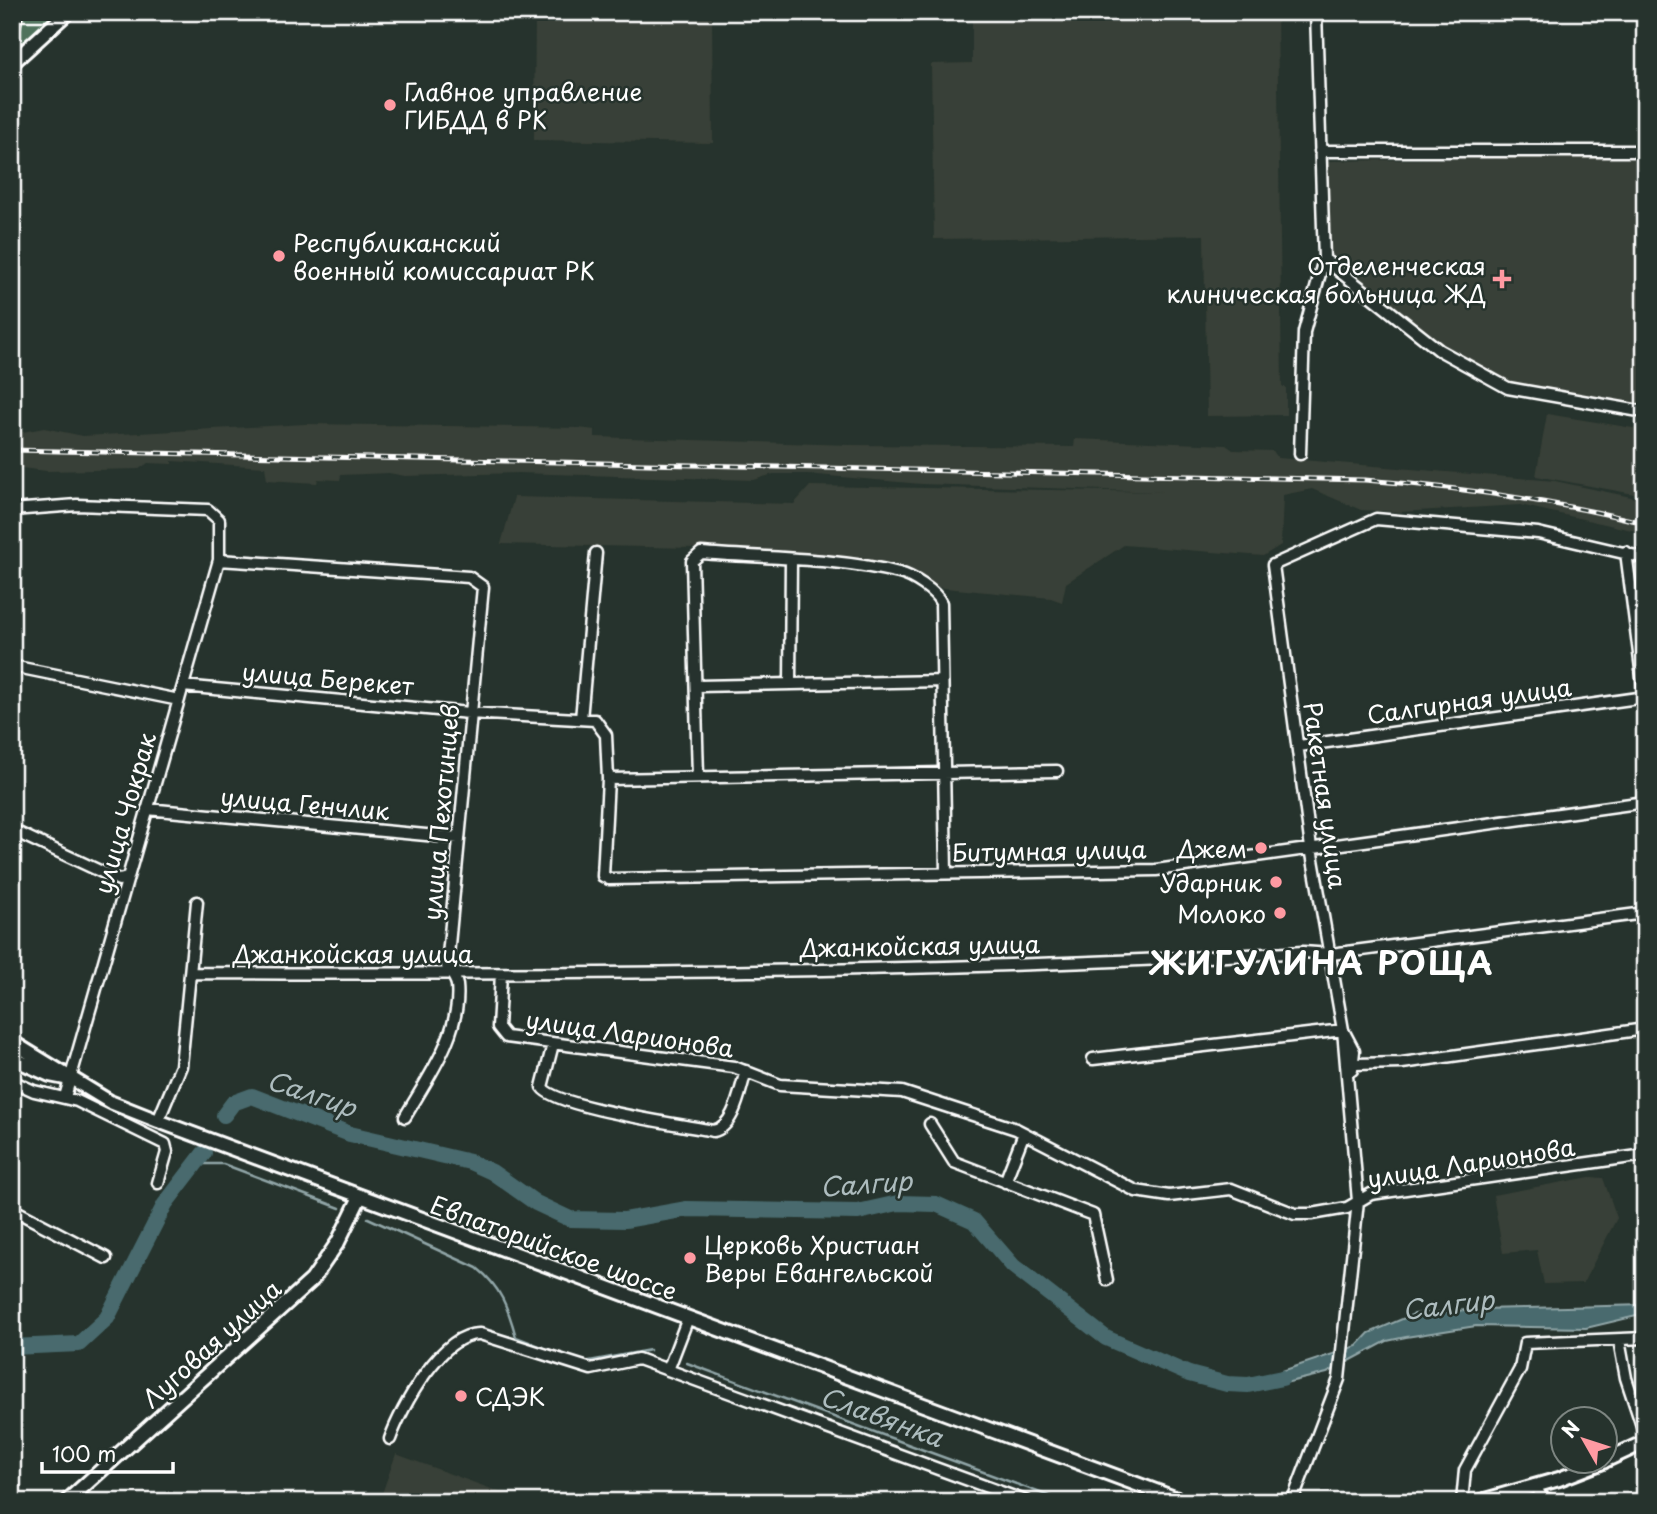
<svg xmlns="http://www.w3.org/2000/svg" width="1657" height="1514" font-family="'Playpen Sans',sans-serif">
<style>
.built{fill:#394037}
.green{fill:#50725c;stroke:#a8b8ae;stroke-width:2}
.water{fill:#486b6e;stroke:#91a6a8;stroke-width:2}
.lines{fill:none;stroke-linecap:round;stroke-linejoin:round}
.stream{stroke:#91a6a8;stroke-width:2.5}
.river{stroke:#486b6e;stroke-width:16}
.minor-casing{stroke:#fff;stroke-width:15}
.major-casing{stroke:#fff;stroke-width:18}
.minor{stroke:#26332d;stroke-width:10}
.major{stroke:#26332d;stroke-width:12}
.rail-casing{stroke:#fff;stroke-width:5}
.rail{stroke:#26332d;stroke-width:2.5;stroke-dasharray:8;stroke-linecap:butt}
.poi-dot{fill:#ff9aa2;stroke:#26332d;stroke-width:2.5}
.labels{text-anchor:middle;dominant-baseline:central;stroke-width:5;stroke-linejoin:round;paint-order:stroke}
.poi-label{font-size:24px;fill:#fff;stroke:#26332d;text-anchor:start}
.street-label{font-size:24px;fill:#fff;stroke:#26332d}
.water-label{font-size:26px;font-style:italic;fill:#adbcbe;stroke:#26332d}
.district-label{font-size:32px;font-weight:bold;letter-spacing:2px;fill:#fff;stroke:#26332d}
</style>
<rect width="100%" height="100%" fill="#26332d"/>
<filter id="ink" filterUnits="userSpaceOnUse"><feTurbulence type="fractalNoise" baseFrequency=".0143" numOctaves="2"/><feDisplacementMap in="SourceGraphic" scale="14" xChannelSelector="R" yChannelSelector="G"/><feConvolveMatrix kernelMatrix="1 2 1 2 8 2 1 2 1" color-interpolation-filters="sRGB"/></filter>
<g filter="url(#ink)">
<!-- built -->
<path class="built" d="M535,12H712L713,143L534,140Z
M972,12H1277L1282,387H1286V415L1207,416L1204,235L934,239L931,64L972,63Z
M1556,157L1645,159V408L1509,385L1440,343L1330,256L1324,161Z
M1547,414L1645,430V496L1536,476Z
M305,424L579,428L595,430V437L850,445L1074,447L1075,439L1226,445L1233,450L1273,451L1278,458L1555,481L1645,500V533L1520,505L1399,512L1361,510L1312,489L1283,495L1281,545L1263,556L1124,545L1066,583L1062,602L1051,598L935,587L899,566L744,549L501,544L514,497L794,504L810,486L1165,492L922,484L806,474H773L754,480L518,473L405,476L389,473L341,475L340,480L318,479L317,483L267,480L265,467L172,461V464L148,463L139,469L47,471L12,467V434L44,428L83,436Z
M1590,1177L1603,1178L1617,1218L1583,1283L1544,1284L1537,1250L1503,1253L1493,1195Z
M396,1454L524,1501V1502H379Z"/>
<!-- green -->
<path class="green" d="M18,12H56L12,52Z"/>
<!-- water -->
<path class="water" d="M1645,1305V1314L1586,1328L1476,1326L1406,1337L1387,1341L1327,1373L1260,1389L1267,1376L1357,1346L1369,1333L1414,1314L1480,1309Z"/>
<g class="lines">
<!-- stream -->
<path class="stream" d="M197,1164H223L340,1208
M368,1218L477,1268C501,1287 508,1308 516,1337L565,1356
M584,1362L650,1350
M687,1363L1065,1502"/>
<!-- river -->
<path class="river" d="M224,1115L233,1103L252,1096L350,1134L470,1162L492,1172L536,1203L570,1219L625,1220L687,1209L858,1212L898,1203L936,1204L974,1221L1013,1266L1106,1338L1189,1374L1227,1384L1248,1385L1282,1378
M12,1347L79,1344L107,1318L165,1204L204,1153"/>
<!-- minor casing -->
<g class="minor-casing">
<path id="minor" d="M1320,151H1645
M1324,259L1439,350L1508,388L1645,412
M1300,454L1304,332L1324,259L1316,12
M12,510L77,505L208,510L219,520V560L65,1097
M1626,552L1645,700
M219,560L469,577L483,587L447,966C450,971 456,979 457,985C462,1032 427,1079 405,1117
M12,666L179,700
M790,684L791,559
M183,686L469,713L595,720L606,735L608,779L603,876L609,879L1156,870L1645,802
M698,686L942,681
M581,719L596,553
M1299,746L1645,697
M698,776L692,561L701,553C763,558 839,558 899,573C912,576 936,591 941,603L946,872
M608,779L1057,771
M147,809L458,838
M12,830L119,880L127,878
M192,973C563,975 934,973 1303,952L1331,954L1645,913
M501,974L498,1027L506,1037L734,1067L780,1085L902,1092L1016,1129L1136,1191L1169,1196L1231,1189L1295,1214H1312L1347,1208L1371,1194L1645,1155
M1344,1032L1354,1051L1352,1070
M553,1044L542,1087C553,1107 685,1125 713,1131C735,1127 740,1089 746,1071
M1093,1059L1343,1030
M1354,1064L1402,1063L1645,1029
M12,1081L34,1091L77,1101L165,1144L167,1152L158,1183
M158,1121L181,1066L197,902
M930,1124L954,1162L1093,1215L1107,1280
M1005,1182L1024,1133
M12,1209L106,1258
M1619,1340L1626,1378L1645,1435
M668,1370L688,1318
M390,1439C401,1408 442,1332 480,1334L591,1369L638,1359L1028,1502
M1535,1485L1541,1497L1556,1502
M1292,1502L1339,1379L1358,1201L1343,1030L1311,848L1273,565L1376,519L1538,533L1645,558
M1462,1502L1465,1470L1520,1369L1525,1343L1645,1338"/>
</g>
<!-- major casing -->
<g class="major-casing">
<path id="major" d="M12,29L16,12
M12,63L68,12
M12,1042L110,1102L158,1121L1185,1502
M12,1058L50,1075L70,1079
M1604,1461L1645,1442
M66,1502L312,1280L338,1242L360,1197
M1478,1502L1559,1479L1603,1462"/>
</g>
<!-- minor -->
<use href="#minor" class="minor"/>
<!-- major -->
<use href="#major" class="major"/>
<!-- rail casing -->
<g class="rail-casing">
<path id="rail" d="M12,450L1365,480C1459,487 1553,501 1645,523"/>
</g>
<!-- rail -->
<use href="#rail" class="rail"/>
</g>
</g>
<!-- markers -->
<g class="poi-dot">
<circle cx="390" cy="105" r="7"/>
<circle cx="279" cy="256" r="7"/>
<path d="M1498.5 268.5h7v7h7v7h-7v7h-7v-7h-7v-7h7z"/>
<circle cx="1261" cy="848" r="7"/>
<circle cx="1276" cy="882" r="7"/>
<circle cx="1280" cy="913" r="7"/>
<circle cx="690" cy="1258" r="7"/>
<circle cx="461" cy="1396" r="7"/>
</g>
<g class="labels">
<!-- poi labels -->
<g class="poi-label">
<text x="404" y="91">Главное управление<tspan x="404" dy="28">ГИБДД в РК</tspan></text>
<text x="293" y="242">Республиканский<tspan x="293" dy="28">военный комиссариат РК</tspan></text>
<text x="1486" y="265" text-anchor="end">Отделенческая<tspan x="1486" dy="28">клиническая больница ЖД</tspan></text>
<text x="1247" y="848" text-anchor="end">Джем</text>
<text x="1262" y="882" text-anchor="end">Ударник</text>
<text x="1266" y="913" text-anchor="end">Молоко</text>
<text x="704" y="1244">Церковь Христиан<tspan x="704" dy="28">Веры Евангельской</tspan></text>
<text x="475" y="1396">СДЭК</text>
</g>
<!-- street labels -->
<g class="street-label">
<text transform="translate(328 678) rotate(5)">улица Берекет</text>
<text transform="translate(1469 700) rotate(-8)">Салгирная улица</text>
<text transform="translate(1326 795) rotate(82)">Ракетная улица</text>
<text transform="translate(305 803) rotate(5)">улица Генчлик</text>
<text transform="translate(440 812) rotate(-85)">улица Пехотинцев</text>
<text transform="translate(124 813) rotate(-74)">улица Чокрак</text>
<text transform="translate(1049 850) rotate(-1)">Битумная улица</text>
<text transform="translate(920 945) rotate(-1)">Джанкойская улица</text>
<text x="353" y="953">Джанкойская улица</text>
<text transform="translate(630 1033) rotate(8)">улица Ларионова</text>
<text transform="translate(1471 1162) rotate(-9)">улица Ларионова</text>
<text transform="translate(554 1247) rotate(20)">Евпаторийское шоссе</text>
<text transform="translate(211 1343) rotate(-42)">Луговая улица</text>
</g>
<!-- water labels -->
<g class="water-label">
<text transform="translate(312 1093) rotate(19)">Салгир</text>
<text transform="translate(866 1183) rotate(-4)">Салгир</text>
<text transform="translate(1448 1304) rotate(-7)">Салгир</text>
<text transform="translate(882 1416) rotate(20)">Славянка</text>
</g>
<!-- district labels -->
<g class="district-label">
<text x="1322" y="962">ЖИГУЛИНА РОЩА</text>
</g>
</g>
<!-- margin -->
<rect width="1657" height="1514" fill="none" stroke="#26332d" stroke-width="42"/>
<rect x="21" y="21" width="1615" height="1472" fill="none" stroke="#fff" stroke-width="2.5" filter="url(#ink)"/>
<!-- north arrow -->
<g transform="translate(1584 1440) rotate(309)"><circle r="33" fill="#26332d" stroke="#7d8581" stroke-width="2"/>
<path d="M0-5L12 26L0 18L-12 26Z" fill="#ff9aa2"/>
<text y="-10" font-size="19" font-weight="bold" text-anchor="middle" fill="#ffffff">N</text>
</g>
<!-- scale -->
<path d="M42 1462v10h131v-10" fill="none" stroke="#ffffff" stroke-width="3.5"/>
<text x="52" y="1462" font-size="21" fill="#ffffff" stroke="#26332d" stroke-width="5" paint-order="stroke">100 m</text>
</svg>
